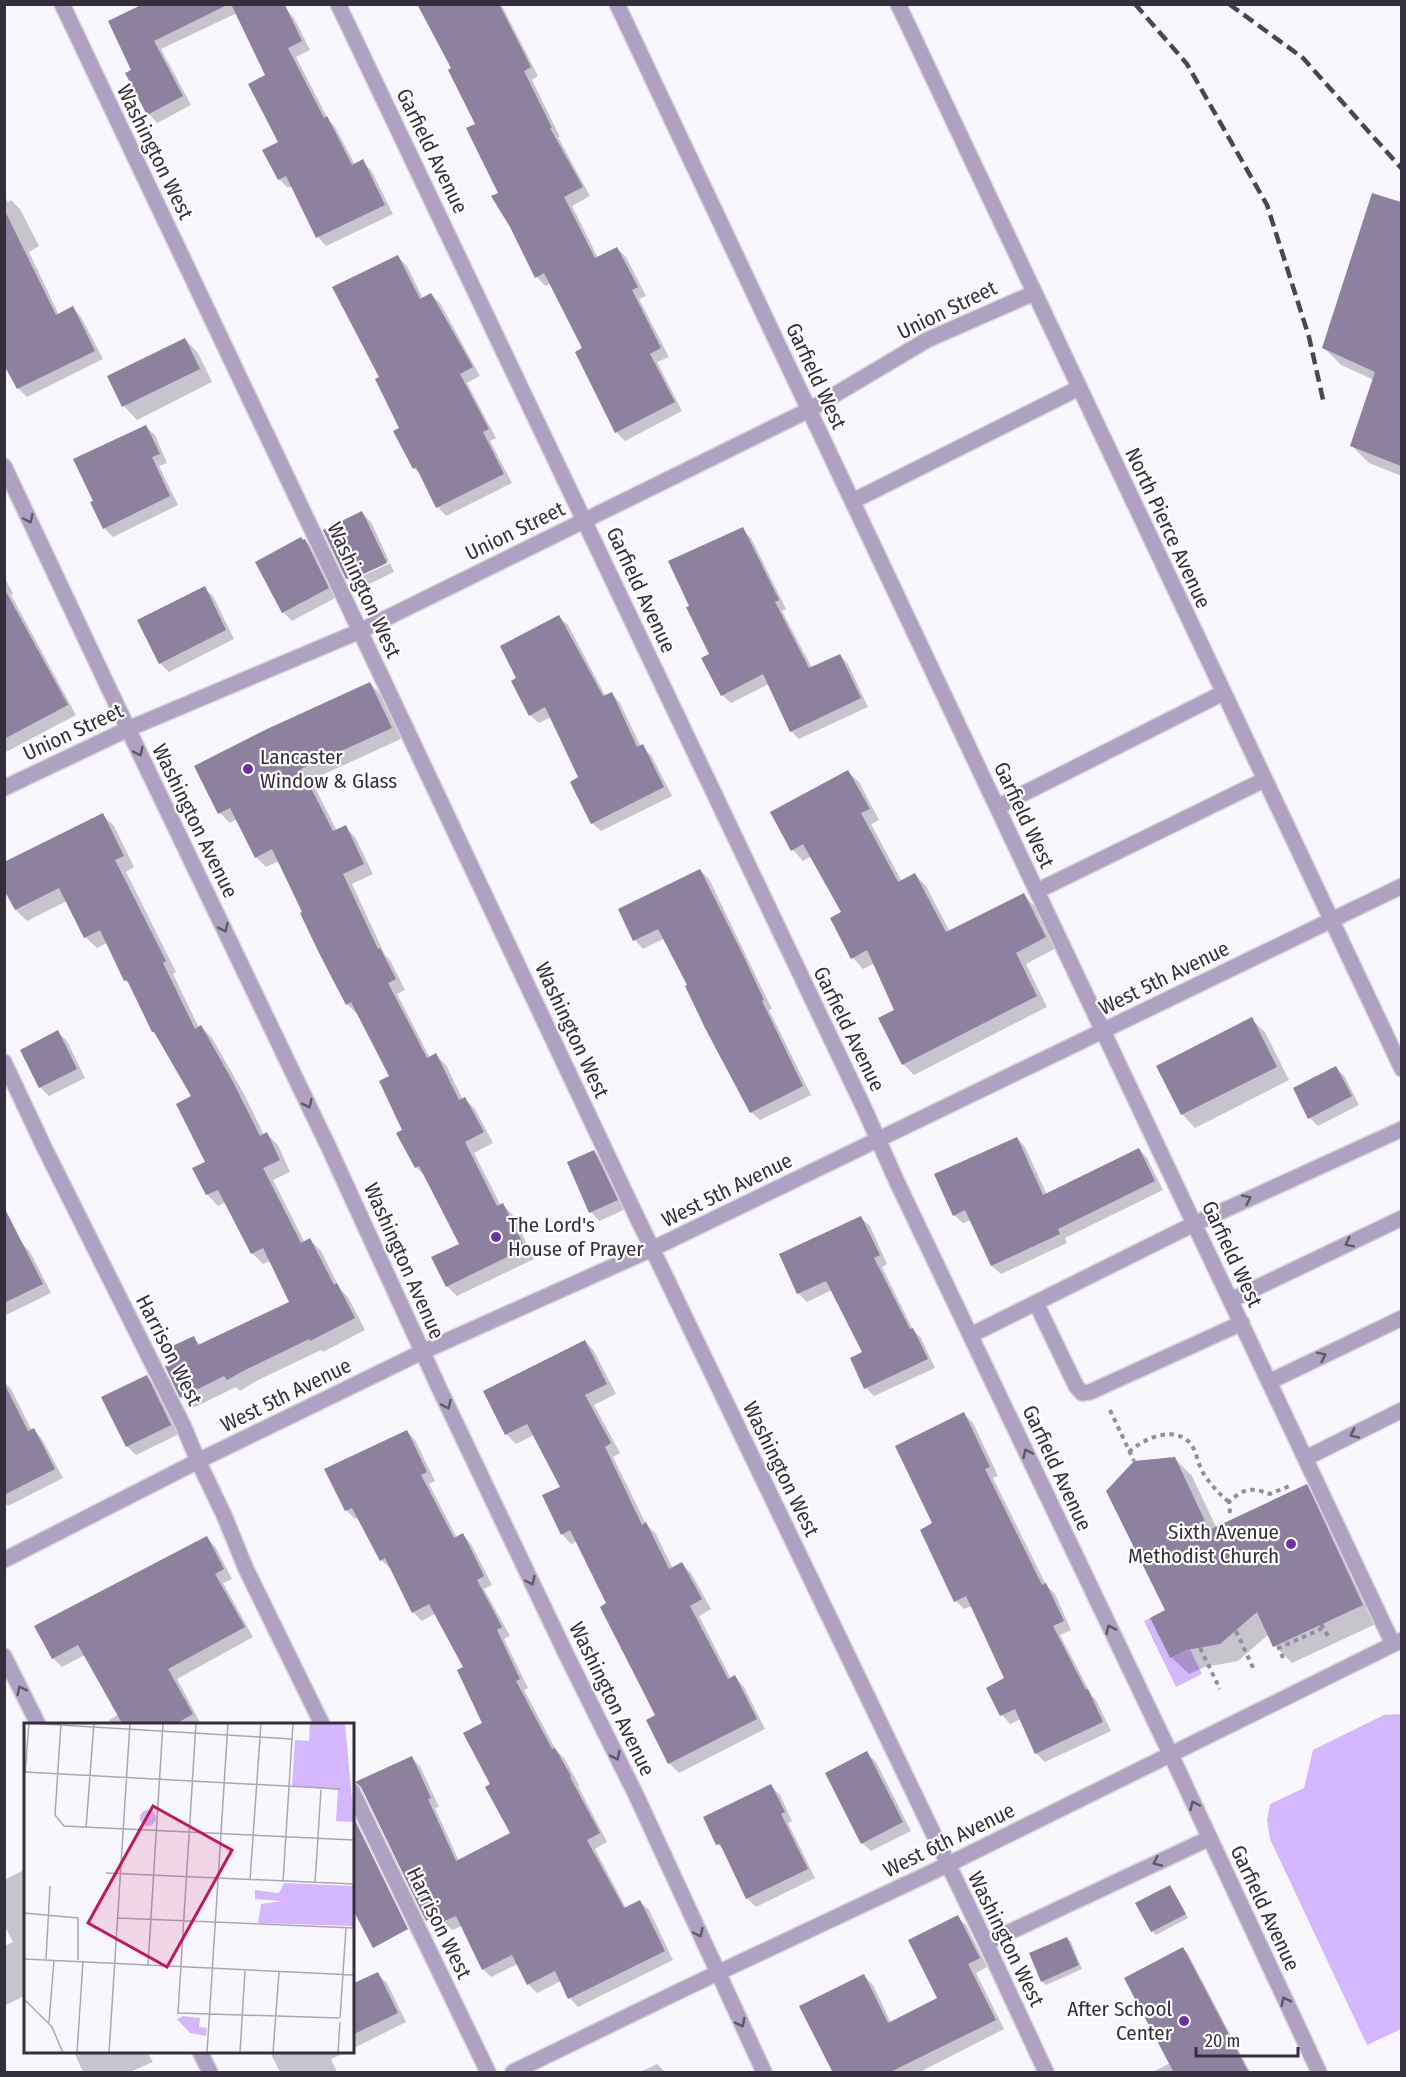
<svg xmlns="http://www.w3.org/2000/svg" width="1406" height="2077" font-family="'Fira Sans Condensed',sans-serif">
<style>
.green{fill:#d4b7fe}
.shadow{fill:#0003}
.building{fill:#8e81a0}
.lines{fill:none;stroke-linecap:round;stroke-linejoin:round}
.minor-casing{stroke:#d6d3db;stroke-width:18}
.path{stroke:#938f99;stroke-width:4;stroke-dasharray:4.5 4.5;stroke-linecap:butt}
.minor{stroke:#aea1c1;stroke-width:15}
.rail{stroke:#4b4652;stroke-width:4.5;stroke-dasharray:12 6;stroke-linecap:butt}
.oneway{stroke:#5f576b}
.poi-dot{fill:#6c30a5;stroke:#fff;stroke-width:2}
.labels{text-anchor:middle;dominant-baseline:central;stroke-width:4.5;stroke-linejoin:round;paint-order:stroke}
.street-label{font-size:21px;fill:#342f3c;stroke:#fff}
.poi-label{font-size:21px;fill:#342f3c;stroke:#fff;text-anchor:start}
.inset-road{fill:none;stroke:#aaa7b0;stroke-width:1.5}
.view{fill:#c2185b;fill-opacity:0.15;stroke:#c2185b;stroke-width:3}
.inset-edge{fill:none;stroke:#342f3c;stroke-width:3}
</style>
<rect width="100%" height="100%" fill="#f9f7fe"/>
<!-- green -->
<path class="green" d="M1150,1618L1170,1658L1190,1649L1202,1674L1176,1687L1144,1621Z
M1401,1714V2029L1367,2045L1270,1839L1267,1820L1270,1804L1304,1788L1313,1750L1384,1715Z"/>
<!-- shadow -->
<path class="shadow" d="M147,4H279L282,11L285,9L294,18L310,50L296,57L328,119L335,127L355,165L362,161L371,170L393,214L326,246L318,237L292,186L288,188L279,179L280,142L267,76L237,13L161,49L191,105L157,123L149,114L133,70Z
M418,4H501L538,76L532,80L560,137H558L590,196L572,206L598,258L617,248L626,257L646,296L639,299L669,357L657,362L682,411L625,441L616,432L584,349L551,283L545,286L537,277L511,226L477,124L453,69Z
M1373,195L1402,204V476L1369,463L1352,446L1374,380L1341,365L1324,348Z
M4,196L8,202L11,200L20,209L39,246L29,252L59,315L73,308L81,317L103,359L27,397L18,388L4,316Z
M398,257L407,266L423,299L431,294L440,303L480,376L467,383L496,438L490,441L512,483L446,516L438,507L423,477L414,468L401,428L381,378Z
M185,339L198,353L212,382L137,420L124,406L109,377Z
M146,427L155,435L167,463L159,466L178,505L113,537L104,528Z
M362,513L371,522L389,561L350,579L352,581L390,563L394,572L361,588L359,585L356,587L347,578L325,531Z
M742,529L751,538L786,609L782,611L812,668L840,655L848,664L868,707L799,739L791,731L769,684L731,703L722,695L711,655Z
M303,541H305L314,549L337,597L292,621L283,612Z
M4,577L13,593L11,595L76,715L4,753Z
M204,588L213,596L234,639L169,672L160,663Z
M559,617L568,625L606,697L612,694L620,703L641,747L651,755L672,796L601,831L592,823L580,778L551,717L539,723L530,715L518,679Z
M370,683L380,694L401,739L311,780L337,831L345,827L355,837L373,874L352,884L385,955L390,960L405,990L397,994L430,1058L436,1055L446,1065L463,1100L465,1099L475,1109L493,1143L474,1153L501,1206L503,1205L513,1215L534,1259L457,1296L447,1286L461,1244L426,1177L416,1167L398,1133L404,1130L391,1077L357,1014L347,1004L279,861L266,867L256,857L237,819L230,823L220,813Z
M848,772L859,782L879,820L871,824L902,882L915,875L926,886L950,932L1024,895L1034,906L1056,948L1026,964L1047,1007L914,1075L903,1064L896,1011L875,963L863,969L853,958L843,913L812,856L803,861L793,850Z
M102,815L114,826L134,867L126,872L176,972L173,974L199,1028L201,1027L212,1038L244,1094L264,1135L267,1134L278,1145L290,1172L273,1180L305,1243L310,1240L321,1251L340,1289L348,1297L365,1330L323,1352L321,1350L256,1381L240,1391L236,1387L193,1408L182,1397L179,1361L193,1338L201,1345L291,1303L271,1261L263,1264L252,1253L226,1202L218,1206L207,1194V1163L193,1097L158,1037L153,1031L132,987L125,980L107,943L97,948L85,937L67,901L27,921L16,910L4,887Z
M700,870L709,879L752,968L772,1009L769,1010L811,1095L760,1120L751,1112L665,938L643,949L635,940Z
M1251,1019L1265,1032L1289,1080L1195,1128L1182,1114Z
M58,1032L67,1041L85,1078L49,1096L40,1087Z
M1336,1068L1345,1077L1359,1105L1318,1126L1310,1118Z
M1017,1138L1025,1147L1047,1195L1139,1149L1147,1158L1163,1190L1065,1238L1067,1243L1001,1274L992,1266L971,1220L963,1223L954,1215Z
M594,1152L603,1161L626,1209L599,1221L591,1212L568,1163Z
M861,1218L870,1226L887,1264L882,1267L913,1330L921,1338L935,1368L874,1396L866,1388L864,1353L832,1290L807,1302L798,1293Z
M22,1243L30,1252L51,1293L4,1316V1252Z
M585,1341L594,1351L616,1394L594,1405L620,1453L613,1457L646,1524L656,1534L673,1569L681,1564L691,1573L711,1609L699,1616L731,1679L735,1677L744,1687L765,1729L679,1773L669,1763L657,1716L608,1604L577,1541L571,1544L562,1534V1487L534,1435L516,1444L506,1434L485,1391Z
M147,1377L155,1385L179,1434L136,1455L127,1446Z
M4,1382L11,1389L32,1431L34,1430L42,1439L63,1478L8,1506L4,1502Z
M964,1414L973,1423L998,1476L993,1478L1046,1585L1055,1594L1071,1630L1060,1635L1092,1696L1096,1700L1111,1731L1045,1762L1036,1753L1021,1719L1010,1724L1002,1715L988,1688L1006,1679L972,1606L964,1609L956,1601L934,1524Z
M407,1432L415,1440L435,1481L429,1484L457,1538L463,1535L471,1544L492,1585L484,1589L510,1636L504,1639L528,1688L524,1690L556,1750L564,1758L579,1785L578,1786L607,1842L595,1849L626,1908L640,1902L649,1910L673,1960L578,2007L570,1998L561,1981L537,1993L528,1984L518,1964L491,1977L483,1969L462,1926L452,1930L436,1915L411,1758L420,1766L439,1807L435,1808L459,1861L512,1833L492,1785L484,1723L465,1667L436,1613L422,1621L413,1612L391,1567L390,1568L381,1560L359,1517L355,1519L346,1510Z
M1175,1459L1192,1476L1217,1529L1306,1486L1324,1504L1380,1622L1292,1663L1275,1646L1269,1634L1238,1661L1205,1667L1189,1674L1171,1657L1167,1611Z
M207,1538L216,1548L232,1579L223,1583L253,1637L177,1679L201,1724H111L109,1720L119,1714L85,1655L62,1667L53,1658Z
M867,1753L876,1762L911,1831L871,1851L862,1843Z
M771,1786L780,1795L792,1821L788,1823L815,1878L756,1907L747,1898L725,1852L718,1844Z
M26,1869V1995L4,2006V1946L13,1942L4,1925V1880Z
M1170,1887L1188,1918L1156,1935L1152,1931Z
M957,1917L966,1925L987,1967L976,1973L1004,2029L920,2072H834L864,1976L873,1985L891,2023L939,1999Z
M1067,1938L1071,1942L1082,1969L1046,1985L1042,1981Z
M1183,1949L1188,1954L1250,2072H1153L1170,2063Z
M377,1974L387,1983L406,2022L352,2049V1986Z
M74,2052H147L153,2062L130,2072H83Z
M270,2052H347L331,2059L337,2072H280Z
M657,2064L665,2072H640Z"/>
<!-- building -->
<path class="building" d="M143,4H229L154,41L183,96L147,115L125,73L131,70L108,21Z
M231,4L285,5L302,41L288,48L324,118L327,116L352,165L363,159L385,205L316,238L286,176L278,180L262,150L278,142L248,84L265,75Z
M417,4H499L531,67L524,71L552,128H550L583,187L564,197L595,258L617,247L638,287L632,290L661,348L650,354L675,402L615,433L575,352L582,348L544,273L535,278L510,227L491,196L498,193L466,128L475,124L448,70L451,68Z
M1372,193L1401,202V466L1350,446L1375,372L1322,348Z
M4,209L56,315L73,306L95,351L17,389L4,365Z
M398,255L420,299L431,293L473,367L460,374L489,429L483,432L504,474L436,508L416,467L413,469L393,431L399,428L375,379L379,377L332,287Z
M185,338L200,369L122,407L107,376Z
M146,425L160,454L152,457L170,496L103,529L90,502L93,501L73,459Z
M362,511L387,563L351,580L350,577L346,579L323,530Z
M743,527L779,600L775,602L809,668L840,654L861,698L790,732L763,674L721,696L701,658L709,654L686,607L689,606L668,561Z
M301,537L303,540L305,539L329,588L282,613L255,562Z
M205,586L226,630L159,664L137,620Z
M4,588L68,705L4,739Z
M559,615L603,696L612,692L637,747L643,744L664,787L591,824L570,782L578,777L545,707L529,716L511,681L516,678L500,646Z
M370,682L392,728L301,769L333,831L346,825L364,864L343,874L378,949L380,948L396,979L388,983L427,1058L436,1053L459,1100L465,1097L484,1132L465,1142L497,1206L503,1203L525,1248L446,1287L431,1257L459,1244L419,1166L415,1168L396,1133L402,1130L379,1081L389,1076L351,1002L346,1005L319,953L300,913L302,912L272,849L255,858L230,808L218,814L194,766L267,729Z
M848,770L870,809L861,813L898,882L915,873L946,932L1024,893L1046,937L1016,953L1037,996L902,1065L878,1018L894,1010L867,950L851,959L830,918L841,912L803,844L791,851L770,812Z
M103,813L124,856L115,860L166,961L163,963L195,1029L201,1025L233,1082L260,1136L267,1132L280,1160L263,1168L301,1243L310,1238L334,1285L337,1283L355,1318L310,1341L309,1339L245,1370L227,1380L224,1376L180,1398L165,1366L177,1360L170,1347L194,1336L198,1345L289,1302L263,1248L251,1254L218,1190L206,1195L192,1168L205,1162L176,1104L191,1096L154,1032H152L127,980L124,981L100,930L84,938L59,888L15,910L4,890V862Z
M700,869L744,957L764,1000L762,1001L803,1086L750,1113L705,1028L685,986L687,985L658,929L633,941L618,909Z
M1252,1017L1277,1067L1181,1115L1156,1066Z
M58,1030L77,1069L39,1088L20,1050Z
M1336,1066L1352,1096L1308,1119L1293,1088Z
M1017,1137L1043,1195L1139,1148L1155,1181L1058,1229L1060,1234L991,1266L965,1210L953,1216L934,1174Z
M594,1150L618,1200L589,1213L567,1162Z
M4,1207L43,1284L4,1303Z
M861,1216L880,1255L874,1258L910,1329L913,1328L928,1359L864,1389L850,1358L862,1352L826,1281L797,1294L779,1254Z
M585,1340L607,1384L585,1395L611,1443L605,1447L642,1525L646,1522L669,1569L682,1562L702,1599L690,1606L728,1679L735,1675L757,1719L668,1764L646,1720L655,1715L600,1607L606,1603L570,1530L561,1535L542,1495L560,1487L527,1424L505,1435L483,1391Z
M147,1375L171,1425L126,1447L101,1397Z
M4,1383L28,1431L34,1428L55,1469L4,1495Z
M964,1412L990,1467L985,1469L1042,1585L1046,1583L1064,1621L1053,1626L1086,1690L1088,1689L1103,1722L1035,1754L1015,1709L1000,1716L986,1688L1004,1678L966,1596L954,1602L920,1530L932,1523L895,1446Z
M407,1430L427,1472L421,1475L454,1538L463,1533L484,1576L477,1580L502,1627L497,1630L520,1679L516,1681L552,1749L555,1748L571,1776L570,1777L600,1833L587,1840L624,1908L640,1900L665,1951L568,1999L555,1971L527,1985L512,1955L482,1970L456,1916L442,1922L439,1914L426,1921L361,1787L355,1782L412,1756L431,1798L428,1799L456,1861L510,1833L485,1787L490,1784L463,1733L482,1723L457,1670L463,1667L429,1604L412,1613L385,1558L380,1561L352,1508L345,1511L324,1469Z
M1175,1457L1209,1530L1307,1484L1363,1605L1273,1647L1257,1612L1220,1644L1187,1650L1170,1658L1150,1618L1165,1610L1106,1491L1134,1461Z
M207,1536L224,1569L215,1574L245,1627L168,1669L193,1714L174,1725H123L78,1645L52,1659L34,1626Z
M867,1751L903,1822L861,1844L825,1773Z
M771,1784L785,1812L781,1814L808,1869L746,1899L720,1844L716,1845L703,1817Z
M352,1814L408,1929L373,1948L352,1908Z
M1170,1885L1186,1914L1151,1932L1135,1903Z
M958,1915L980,1958L968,1964L996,2020L888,2073H833L799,2006L864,1974L888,2023L937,1998L908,1940Z
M1067,1937L1079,1965L1041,1982L1029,1953Z
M1183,1947L1249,2073H1174L1124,1978Z
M378,1972L398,2013L352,2035V1984Z"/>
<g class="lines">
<!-- minor casing -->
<g class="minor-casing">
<path id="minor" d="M62,4L360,631L632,1207L986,1943L1046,2072
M338,4L864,1108L897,1182L1171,1755L1319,2072
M617,4L1393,1644
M898,4L1402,1069
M4,466L128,729L330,1150L440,1390L568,1658L636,1795L764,2072
M853,501L1079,388
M4,788L128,729L360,631L809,410L927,340L1034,293
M997,807L1223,693
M1037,891L1264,780
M4,1062L44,1147L183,1425L198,1461L224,1515L246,1569L322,1724
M1231,1300L1402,1218
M1036,1303L1076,1386L1082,1393L1090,1392L1242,1323
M971,1335L1194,1224L1402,1129
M1269,1382L1402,1318
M1306,1458L1402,1410
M4,1560L198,1461L422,1352L652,1249L1402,886
M4,1656L38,1724
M352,1791L488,2072
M986,1943L1210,1838
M200,2052L210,2072
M513,2072L690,1986L947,1865L1402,1640"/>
</g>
<!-- path -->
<path class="path" d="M1110,1410L1134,1461
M1129,1452C1143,1439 1171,1426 1188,1441C1196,1448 1197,1461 1202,1471C1209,1483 1218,1493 1229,1502
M1230,1513L1229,1502C1244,1488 1251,1487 1270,1494L1292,1485
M1321,1624L1328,1636
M1236,1631L1255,1672
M1200,1648L1220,1689
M1283,1658L1279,1648L1323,1628"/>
<!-- minor -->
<use href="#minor" class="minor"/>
<!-- rail -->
<path class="rail" d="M1135,4L1187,64L1267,205L1309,337L1324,404
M1229,4L1303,58L1402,169"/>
</g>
<!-- one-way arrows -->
<defs><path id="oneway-chevron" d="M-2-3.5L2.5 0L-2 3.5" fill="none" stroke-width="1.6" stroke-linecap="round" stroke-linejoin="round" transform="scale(1.5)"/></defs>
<g class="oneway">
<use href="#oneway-chevron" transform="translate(29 519) rotate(65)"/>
<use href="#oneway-chevron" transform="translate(139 752) rotate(64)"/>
<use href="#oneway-chevron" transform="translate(224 928) rotate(64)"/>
<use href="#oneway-chevron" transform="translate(308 1104) rotate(64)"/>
<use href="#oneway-chevron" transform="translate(1247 1199) rotate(-25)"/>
<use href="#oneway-chevron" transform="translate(1349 1243) rotate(154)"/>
<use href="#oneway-chevron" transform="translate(1322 1356) rotate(-26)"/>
<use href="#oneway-chevron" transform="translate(447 1405) rotate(65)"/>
<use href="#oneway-chevron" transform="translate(1354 1434) rotate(154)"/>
<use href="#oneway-chevron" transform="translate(1027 1453) rotate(-115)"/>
<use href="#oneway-chevron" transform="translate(531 1581) rotate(65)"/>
<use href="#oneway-chevron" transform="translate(1110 1629) rotate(-115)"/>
<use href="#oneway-chevron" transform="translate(21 1690) rotate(-116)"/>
<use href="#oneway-chevron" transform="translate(616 1756) rotate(64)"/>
<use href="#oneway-chevron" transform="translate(1194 1805) rotate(-115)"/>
<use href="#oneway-chevron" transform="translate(1157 1862) rotate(155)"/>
<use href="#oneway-chevron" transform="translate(699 1933) rotate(65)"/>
<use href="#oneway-chevron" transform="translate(1285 2001) rotate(-116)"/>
<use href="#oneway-chevron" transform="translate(741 2023) rotate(64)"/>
</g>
<!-- markers -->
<g class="poi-dot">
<circle cx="248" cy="769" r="6"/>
<circle cx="496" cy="1237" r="6"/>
<circle cx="1291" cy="1544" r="6"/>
<circle cx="1184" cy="2021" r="6"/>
</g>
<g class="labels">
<!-- street labels -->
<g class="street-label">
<text transform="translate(432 151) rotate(64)">Garfield Avenue</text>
<text transform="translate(155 152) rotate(64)">Washington West</text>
<text transform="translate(947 310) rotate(-26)">Union Street</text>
<text transform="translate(816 376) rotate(65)">Garfield West</text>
<text transform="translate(1168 528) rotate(65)">North Pierce Avenue</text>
<text transform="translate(515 531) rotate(-26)">Union Street</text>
<text transform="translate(364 590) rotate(65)">Washington West</text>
<text transform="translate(641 590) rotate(65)">Garfield Avenue</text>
<text transform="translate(73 732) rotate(-25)">Union Street</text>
<text transform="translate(1024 815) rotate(65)">Garfield West</text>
<text transform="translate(195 821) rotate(64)">Washington Avenue</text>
<text transform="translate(1164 978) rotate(-26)">West 5th Avenue</text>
<text transform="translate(849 1029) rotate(64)">Garfield Avenue</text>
<text transform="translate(572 1030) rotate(65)">Washington West</text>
<text transform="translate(727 1190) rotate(-26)">West 5th Avenue</text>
<text transform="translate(1232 1254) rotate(65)">Garfield West</text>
<text transform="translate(404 1261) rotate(66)">Washington Avenue</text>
<text transform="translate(169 1350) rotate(63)">Harrison West</text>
<text transform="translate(286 1395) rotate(-26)">West 5th Avenue</text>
<text transform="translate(1057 1468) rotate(65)">Garfield Avenue</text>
<text transform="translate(781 1469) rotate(64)">Washington West</text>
<text transform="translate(612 1699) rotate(64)">Washington Avenue</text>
<text transform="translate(949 1840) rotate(-26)">West 6th Avenue</text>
<text transform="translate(1265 1908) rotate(65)">Garfield Avenue</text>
<text transform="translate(439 1923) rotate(64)">Harrison West</text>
<text transform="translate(1006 1939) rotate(64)">Washington West</text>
</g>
<!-- poi labels -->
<g class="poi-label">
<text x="260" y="757">Lancaster<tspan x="260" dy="24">Window &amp; Glass</tspan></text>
<text x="508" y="1225">The Lord's<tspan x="508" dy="24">House of Prayer</tspan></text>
<text x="1279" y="1532" text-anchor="end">Sixth Avenue<tspan x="1279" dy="24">Methodist Church</tspan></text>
<text x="1172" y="2009" text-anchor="end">After School<tspan x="1172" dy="24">Center</tspan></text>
</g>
</g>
<!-- overview -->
<g transform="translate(24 1723)">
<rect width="330" height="330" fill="#f9f7fe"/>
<path d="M286,0H321L330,99L312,98L314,67L268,63L271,17L285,18ZM116 95a8 8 0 1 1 16 0a8 8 0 1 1-16 0ZM260,160L330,163V203L234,200L237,181L258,178L231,176V167L255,170ZM159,293L176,295L175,304L183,305L182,313L166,310L153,296Z" fill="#d4b7fe"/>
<path class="inset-road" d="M2,0L268,16M37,0L31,92L40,103L330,117M172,0L154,290L315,295M0,49L317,66M1,50L5,0M62,105L70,0M82,150L330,161M226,157L237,0M259,159L269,0M291,160L297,67M0,190L54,195V237M94,195L330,205M0,236L330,252M22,236L26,163M124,243L139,0M0,276L28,304L39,330M316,295L322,205M25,299L30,237M53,330L59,238M85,330L106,0M183,330L204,0M216,330L221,248M249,330L255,249M314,330L316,299"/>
<path class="view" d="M129,83L208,127L143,244L64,200Z"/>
<rect width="330" height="330" class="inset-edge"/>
</g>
<!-- border -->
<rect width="1406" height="2077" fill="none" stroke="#342f3c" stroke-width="12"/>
<!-- scale -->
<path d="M1196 2047v9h102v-9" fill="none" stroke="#342f3c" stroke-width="3"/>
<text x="1205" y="2047" font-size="18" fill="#342f3c" stroke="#ffffff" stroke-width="4.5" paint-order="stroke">20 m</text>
</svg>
